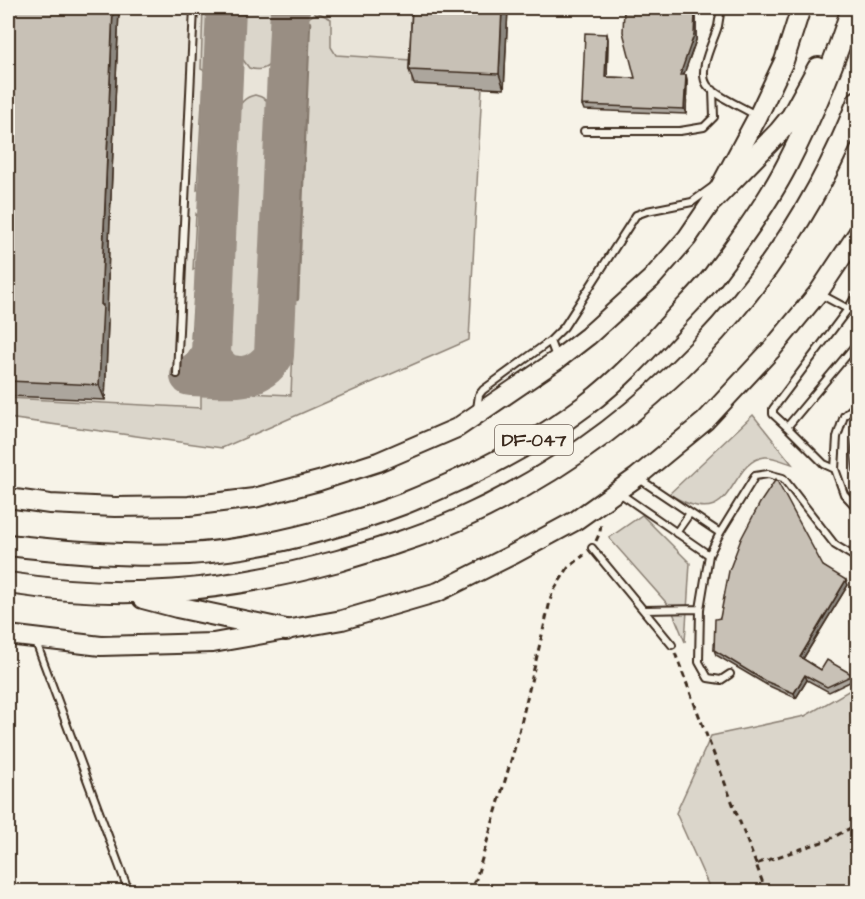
<svg xmlns="http://www.w3.org/2000/svg" width="865" height="899" font-family="'Architects Daughter',sans-serif">
<style>
.built{fill:#e9e4d9}
.green{fill:#dbd6cb;stroke:#8b8074;stroke-width:1.5}
.lines{fill:none;stroke-linecap:round;stroke-linejoin:round}
.stream{stroke:#84786c;stroke-width:4.5}
.taxiway{stroke:#998e83;stroke-width:40}
.lane-casing{stroke:#3b2a1e;stroke-width:10}
.secondary-casing{stroke:#3b2a1e;stroke-width:22}
.primary-casing{stroke:#3b2a1e;stroke-width:24}
.path{stroke:#3b2a1e;stroke-width:3;stroke-dasharray:6 4.5;stroke-linecap:butt}
.lane{stroke:#f7f3e8;stroke-width:6}
.secondary{stroke:#f7f3e8;stroke-width:18}
.primary{stroke:#f7f3e8;stroke-width:20}
.wall{fill:#aca69d;stroke:#3b2a1e;stroke-width:1.5}
.shaded-wall{fill:#8c877f;stroke:#3b2a1e;stroke-width:1.5}
.building{fill:#c8c1b6;stroke:#3b2a1e;stroke-width:1.5}
.labels{text-anchor:middle;dominant-baseline:central;stroke-width:5;stroke-linejoin:round;paint-order:stroke}
.shield{fill:#f7f3e8;stroke:#73665b;stroke-width:1.5}
.shield-label{font-size:18px;font-weight:bold;fill:#3b2a1e}
</style>
<rect width="100%" height="100%" fill="#f7f3e8"/>
<filter id="ink" filterUnits="userSpaceOnUse"><feTurbulence type="fractalNoise" baseFrequency=".0167" numOctaves="2"/><feDisplacementMap in="SourceGraphic" scale="12" xChannelSelector="R" yChannelSelector="G"/><feConvolveMatrix kernelMatrix="1 2 1 2 8 2 1 2 1" color-interpolation-filters="sRGB"/></filter>
<g filter="url(#ink)">
<!-- built -->
<path class="built" d="M8,8H507L506,88L482,87L478,124L367,385L311,409L8,418Z"/>
<!-- green -->
<path class="green" d="M203,8H216L214,63L213,69L207,72L201,69Z
M238,8H281C280,28 282,79 249,68L236,50Z
M317,12L331,19V47L336,55L411,60L412,83L482,87L469,340L222,448L8,418V398L201,408V391L291,395L307,19Z
M255,95C274,99 276,115 279,132L264,345C255,358 249,358 234,356L227,348L225,337L235,113C240,104 244,97 255,95Z
M205,101L211,104L213,107C214,125 215,166 208,181C206,186 202,188 197,190L202,102Z
M196,214C210,232 216,255 193,270Z
M194,294C206,303 210,328 196,338H191Z
M753,415L792,464C784,462 773,456 765,457C725,462 738,536 669,494Z
M642,515L690,563L685,642L671,608L609,538Z
M857,686V891H711L676,813L711,736L805,716Z"/>
<g class="lines">
<!-- stream -->
<path class="stream" d="M297,299L309,23"/>
<!-- taxiway -->
<path class="taxiway" d="M226,8L211,353L214,363L226,374
M211,353L202,368L190,376C220,376 256,386 274,355L290,8"/>
<!-- lane casing -->
<g class="lane-casing">
<path id="lane" d="M721,8C720,14 719,20 718,26C714,41 697,70 707,85C715,96 743,107 755,115
M584,131H680L704,127L714,117L713,90
M820,294L848,309L858,292
M556,357L550,341L564,327L636,215L647,211L692,202L714,186
M177,374L194,8
M858,403L844,416L837,437L835,469L844,494L858,509
M477,409L479,395L483,390L550,341
M787,427L773,414V409L848,309L858,314
M835,469L824,464L787,427L858,342
M638,478L720,533
M618,492L709,555
M676,533L690,513
M592,548L672,645
M644,610L700,609
M36,642L129,892
M730,674L721,680L708,678L699,662L700,609L709,555L720,533L755,476L768,474L783,478L835,545L858,559"/>
</g>
<!-- secondary casing -->
<g class="secondary-casing">
<path id="secondary" d="M8,498L50,504L115,507L189,506L254,498L319,481L378,462L457,428L557,360L588,336L651,279L687,238L713,200L758,116L784,61L801,8
M8,635L101,646L213,643L342,620L438,592L512,555L575,521L637,477L705,421L772,349L818,293L858,233"/>
</g>
<!-- primary casing -->
<g class="primary-casing">
<path id="primary" d="M713,200L779,132L792,116L818,68
M8,545C68,552 128,557 189,554C263,549 334,530 403,504C468,478 531,447 586,405C619,380 646,351 673,321C688,304 705,289 717,271C742,238 768,202 787,165C813,114 835,62 852,8
M8,583C124,601 224,592 338,561C379,549 419,537 458,520C638,439 787,286 858,101
M143,598L177,607L286,630"/>
</g>
<!-- path -->
<path class="path" d="M596,541L600,532L601,522
M675,653L756,864
M468,892L476,879L517,740L552,593L568,568L584,555
M766,892L756,864L828,840L858,824"/>
<!-- lane -->
<use href="#lane" class="lane"/>
<!-- secondary -->
<use href="#secondary" class="secondary"/>
<!-- primary -->
<use href="#primary" class="primary"/>
</g>
<!-- wall -->
<path class="wall" d="M8,8L119,9L109,242L107,316L108,320L105,400L8,396Z
M412,8H508L504,89L414,84L409,70Z
M695,13L696,18V40L683,75H686L687,80L686,114L584,110L582,105L607,34L608,39L607,77L635,78Z
M823,566L848,585L803,659L821,670L853,675L854,680L829,692L807,680L796,698L767,685L716,655L714,650L720,618Z"/>
<!-- shaded-wall -->
<path class="shaded-wall" d="M113,8H118L119,9L109,242L107,316L108,320L105,400L99,385L101,305Z
M502,8H508L504,89L499,74Z
M695,13L696,18V40L682,80L680,75Z
M607,34L608,39L607,81L605,77Z
M686,75L687,80L686,114L684,109Z
M846,580L848,585L801,662L800,657Z
M805,675L807,680L796,698L794,693Z"/>
<!-- building -->
<path class="building" d="M8,8H113L104,227L101,305H103L99,385L8,381Z
M412,8H502L499,74L409,70Z
M624,10L695,13L694,35L680,75H686L684,109L582,105L585,33L607,34L605,77L635,78L623,32Z
M858,426V480L853,471L851,454L853,436Z
M776,479L823,566L846,580L800,657L821,670L827,660L853,675L827,687L805,675L794,693L765,681L714,650L715,619L720,618L729,571L741,539L760,503Z"/>
</g>
<g class="labels">
<!-- shield labels -->
<rect class="shield" x="495" y="425" width="78" height="30" rx="4.5"/>
<g class="shield-label">
<text x="534" y="440">DF-047</text>
</g>
</g>
<!-- margin -->
<rect width="865" height="899" fill="none" stroke="#f7f3e8" stroke-width="30"/>
<rect x="15" y="15" width="835" height="869" fill="none" stroke="#3b2a1e" stroke-width="2" filter="url(#ink)"/>
</svg>
